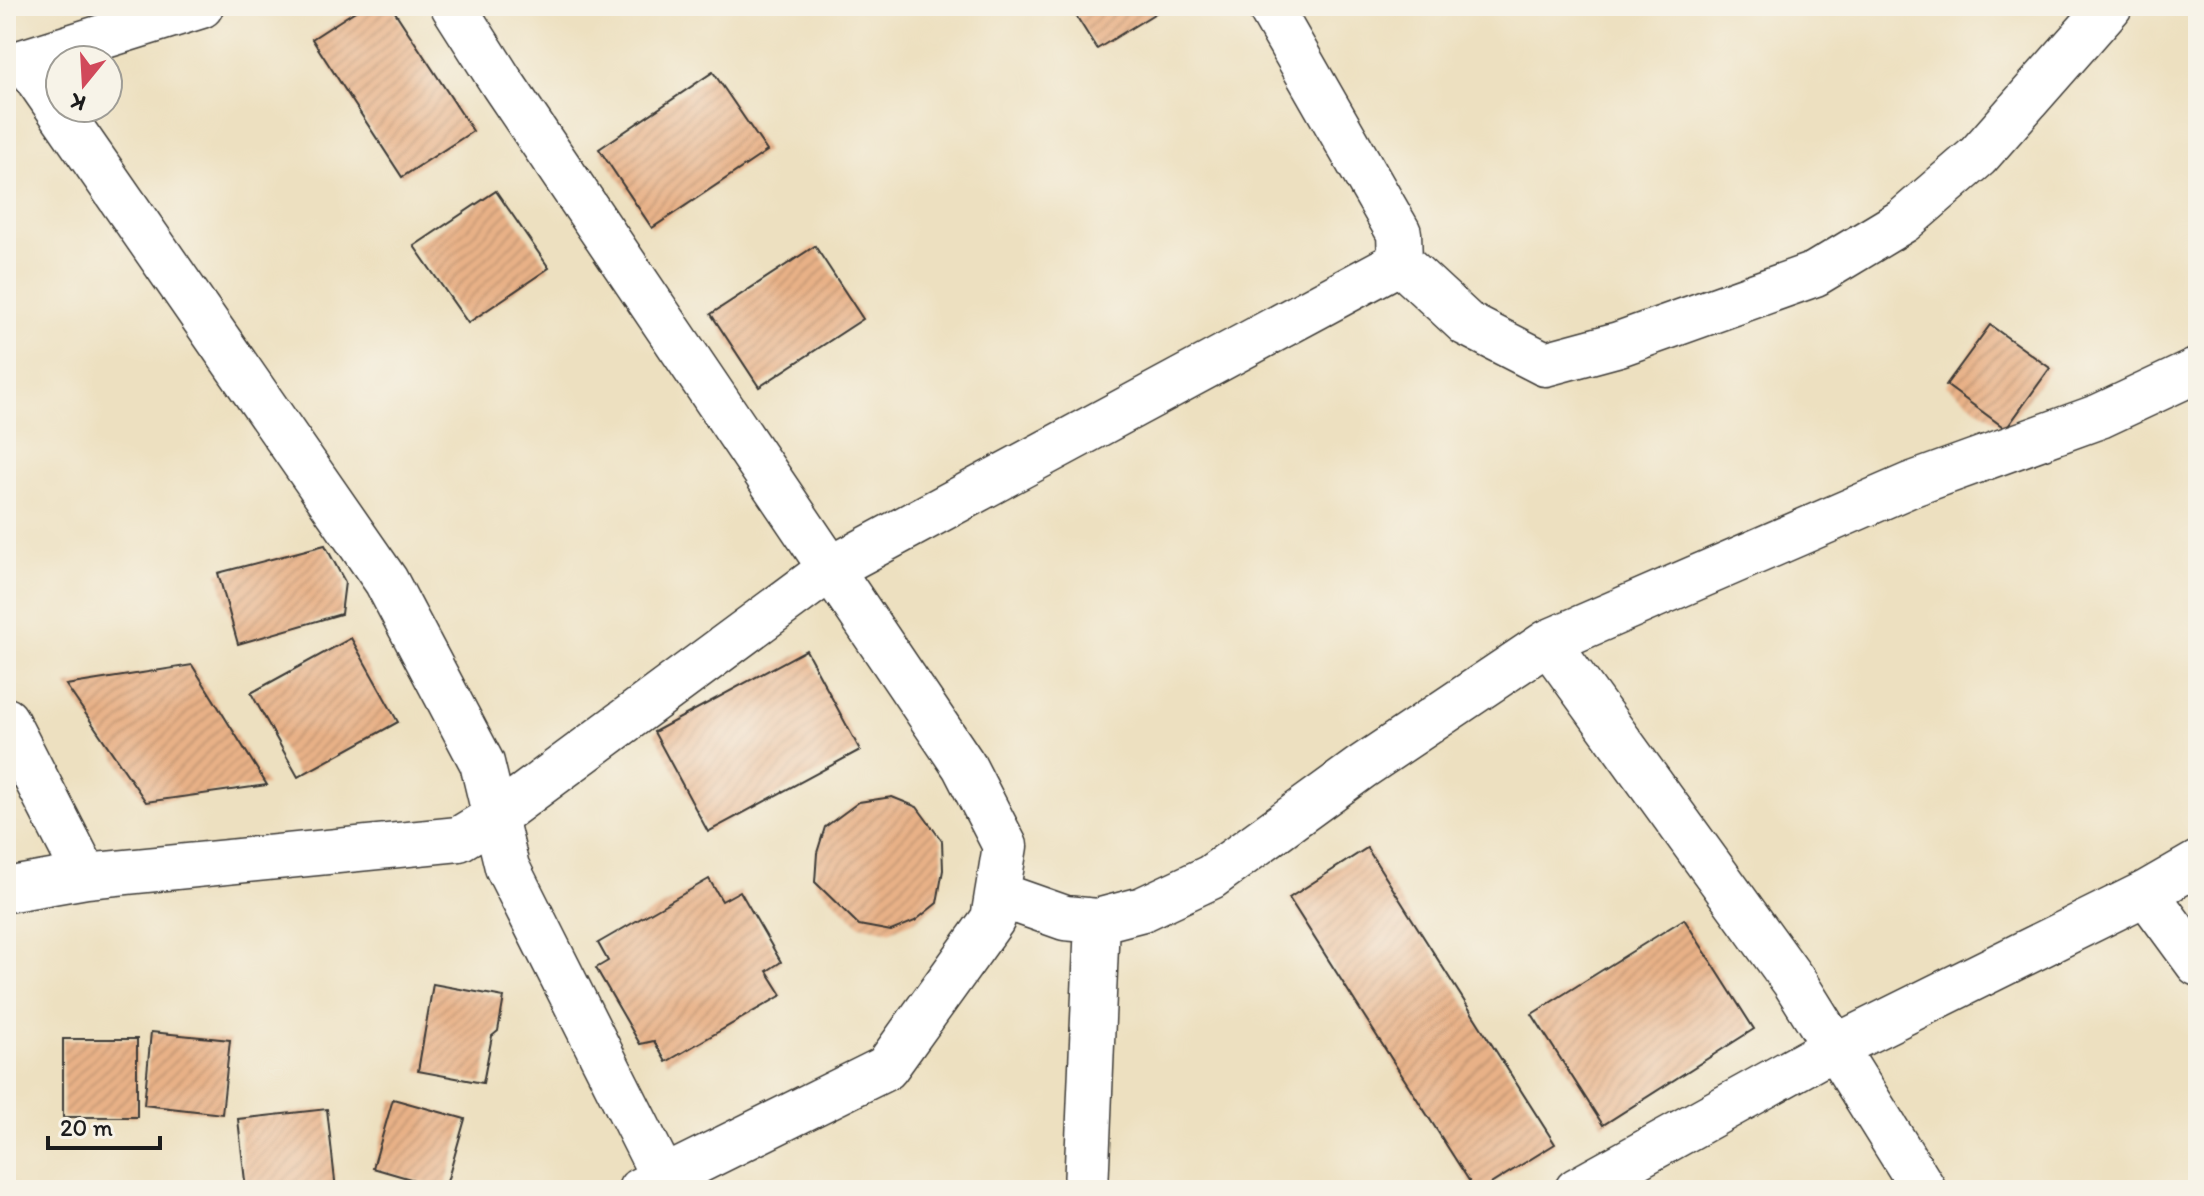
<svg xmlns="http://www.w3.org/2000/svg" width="2204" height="1196" font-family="Itim,sans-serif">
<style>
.building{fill:url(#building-hatch)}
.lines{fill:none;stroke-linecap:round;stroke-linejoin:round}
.minor-casing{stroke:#3b3935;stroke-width:47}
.minor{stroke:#fff;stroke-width:44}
</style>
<defs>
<pattern id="building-hatch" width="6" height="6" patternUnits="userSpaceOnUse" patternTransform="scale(2)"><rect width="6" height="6" fill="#e8b187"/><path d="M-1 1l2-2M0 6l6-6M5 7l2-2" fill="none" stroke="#c69874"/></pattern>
</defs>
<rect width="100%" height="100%" fill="#f7f3e8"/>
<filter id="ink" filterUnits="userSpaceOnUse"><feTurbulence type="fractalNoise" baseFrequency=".0125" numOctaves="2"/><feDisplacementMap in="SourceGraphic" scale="16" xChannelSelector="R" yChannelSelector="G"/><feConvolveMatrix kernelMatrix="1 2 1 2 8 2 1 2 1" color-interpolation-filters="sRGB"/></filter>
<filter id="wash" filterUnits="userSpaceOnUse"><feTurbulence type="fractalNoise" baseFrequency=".006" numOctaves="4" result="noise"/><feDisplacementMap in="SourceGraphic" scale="32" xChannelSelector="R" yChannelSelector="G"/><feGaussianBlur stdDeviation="1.8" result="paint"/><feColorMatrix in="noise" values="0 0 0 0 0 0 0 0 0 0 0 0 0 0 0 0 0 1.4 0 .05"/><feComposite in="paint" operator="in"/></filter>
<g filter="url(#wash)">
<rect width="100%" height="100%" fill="#ede0c0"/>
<g id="blocks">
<!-- building -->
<path class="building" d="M363,6H391L473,131L402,177L312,39Z
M1070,6H1167L1097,49Z
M713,72L767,151L652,228L599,149Z
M496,191L549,268L468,323L414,246Z
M815,246L863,319L759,387L711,314Z
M1990,325L2050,368L2006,429L1946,385Z
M325,545L345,582L341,614L238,644L218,573Z
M351,638L398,722L298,777L251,693Z
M806,650L860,750L708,832L654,732Z
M192,665L267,785L146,802L66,685Z
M892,797L917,807L942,841L943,870L937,903L915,921L891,931L859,925L815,882L817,853L825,827L859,802Z
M1367,848L1555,1144L1481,1190H1475L1289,898Z
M709,879L722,901L740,891L781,962L767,971L782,995L666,1062L654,1041L640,1044L596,968L608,961L598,943Z
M1684,919L1754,1029L1603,1125L1532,1014Z
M433,984L504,997L498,1031L492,1036L483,1083L418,1071Z
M151,1032L230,1040L222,1114L144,1105Z
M63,1039H137V1117H63Z
M393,1099L465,1119L445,1189L373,1168Z
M327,1109L336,1190H246L238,1119Z"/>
</g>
</g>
<g filter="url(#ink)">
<use href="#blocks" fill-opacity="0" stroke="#3b3935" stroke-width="2"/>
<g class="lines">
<!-- minor casing -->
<g class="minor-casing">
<path id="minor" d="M453,6L502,83L964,766L1005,846L993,919L886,1068L640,1190
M1269,6L1399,233L1400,262L1467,324L1545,364L1619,344L1815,274L1903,221L1978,156L2110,6
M25,61L386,581L482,763L507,867L664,1179
M6,67L201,6
M1548,642L1795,983L1924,1190
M6,720L86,876
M6,890L86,876L459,839L495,817L830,569L1400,262
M2146,893L2198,964
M997,894L1065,918L1097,921L1143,909L1211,877L1362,767L1548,642L1910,485L2100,416L2198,370
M1086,1190L1097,921
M1577,1190L1835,1047L2146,893L2198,863"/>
</g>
<!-- minor -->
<use href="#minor" class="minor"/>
</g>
</g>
<!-- margin -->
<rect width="2204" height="1196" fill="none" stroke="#f7f3e8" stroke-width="32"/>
<!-- north arrow -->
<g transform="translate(84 84) rotate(198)"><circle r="38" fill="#f7f3e8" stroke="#9f9d96" stroke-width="2"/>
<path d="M0-6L14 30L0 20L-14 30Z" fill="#d1495b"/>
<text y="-12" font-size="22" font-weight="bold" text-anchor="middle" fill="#1c1c1c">K</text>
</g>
<!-- scale -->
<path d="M48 1136v12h112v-12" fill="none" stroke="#1c1c1c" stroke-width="4"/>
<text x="60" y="1136" font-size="24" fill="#1c1c1c" stroke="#f7f3e8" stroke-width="6" paint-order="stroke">20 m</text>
</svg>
